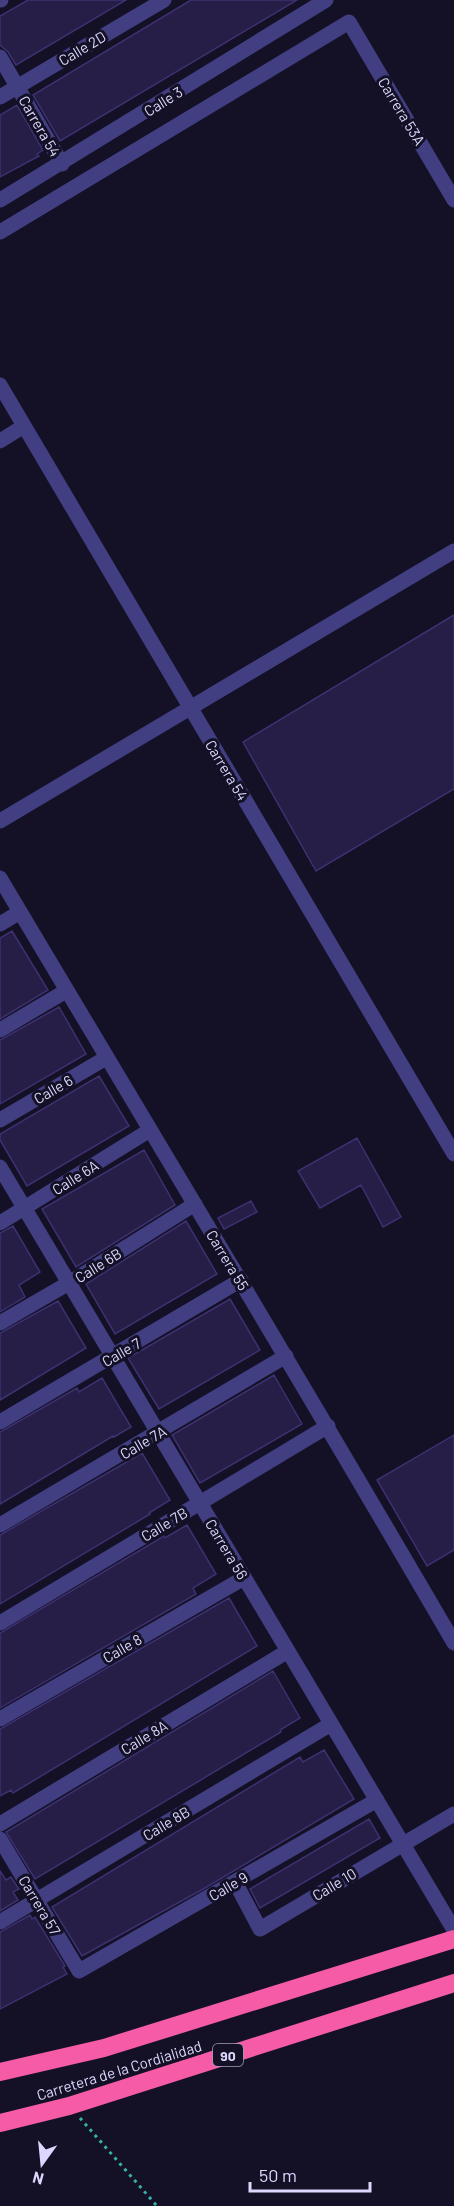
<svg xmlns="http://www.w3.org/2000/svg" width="454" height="2206" font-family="Barlow,sans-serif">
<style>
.building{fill:#261e46;stroke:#3d3171;stroke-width:1.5}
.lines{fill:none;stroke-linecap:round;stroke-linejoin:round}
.path{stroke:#37b2aa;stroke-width:3;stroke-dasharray:3 4.5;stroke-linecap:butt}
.minor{stroke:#413f82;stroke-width:15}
.highway{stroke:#f65ba7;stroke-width:18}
.labels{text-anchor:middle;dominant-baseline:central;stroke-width:6;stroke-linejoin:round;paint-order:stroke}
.shield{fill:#141126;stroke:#a09cbc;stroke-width:1.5}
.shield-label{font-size:14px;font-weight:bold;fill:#dcd8fd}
.street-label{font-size:15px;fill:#dcd8fd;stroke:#141126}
</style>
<rect width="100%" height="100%" fill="#141126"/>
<!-- building -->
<path class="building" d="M28,0H126L16,65L8,52L0,45V16Z
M191,0H297L60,141L33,95Z
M17,105L43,150L37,154L39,156L0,177V115Z
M454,615V789L316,871L243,742Z
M12,931L48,990L0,1019V938Z
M59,1007L86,1054L0,1104V1040Z
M99,1076L129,1126L27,1186L0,1140V1134Z
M357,1138L401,1217L383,1227L361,1185L320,1208L298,1171Z
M144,1150L175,1205L76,1267L42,1209Z
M251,1201L257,1212L224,1229L218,1218Z
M186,1221L217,1274L115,1334L86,1284Z
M13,1226L40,1272L19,1285L25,1297L0,1312V1233Z
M230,1299L260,1350L159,1409L128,1358Z
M58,1301L86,1348L0,1400V1333Z
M274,1375L302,1424L200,1483L172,1435Z
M102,1378L131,1427L114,1437L113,1436L0,1504V1432L77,1388L79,1392Z
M454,1435V1550L427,1566L377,1480Z
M142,1453L170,1500L149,1513L150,1514L0,1604V1535Z
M187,1525L216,1574L193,1588L196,1594L0,1708V1633L164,1536L165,1538Z
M229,1598L257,1646L13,1793L11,1790L0,1796V1729Z
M273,1671L300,1718L280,1730L281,1732L35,1879L6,1832Z
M324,1750L354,1799L205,1888L82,1956L52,1907L300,1757L303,1762Z
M369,1819L380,1838L260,1908L250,1889Z
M0,1871L6,1880L11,1877L19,1889L13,1892L18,1900L0,1911Z
M30,1915L32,1919L35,1917L65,1966L63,1967L67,1974L0,2009V1932Z"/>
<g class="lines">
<!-- path -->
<path class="path" d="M80,2118L157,2206"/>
<!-- minor -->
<path class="minor" d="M0,0H1
M0,57L62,164
M0,97L164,0
M0,200L326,0
M0,232L349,22L454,200
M0,385L454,1154
M0,441L24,426
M0,821L454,551
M0,878C152,1133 305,1387 454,1643
M0,924L20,912
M0,1030L66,991
M0,1120L106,1058
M0,1167L454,1930
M0,1223L150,1130
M0,1323L69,1283L195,1204
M0,1422L241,1280
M0,1525L286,1356
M0,1623L328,1426
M0,1719L244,1578
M0,1824L288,1651
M0,1839L79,1971L377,1800
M235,1882L260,1929L454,1814
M0,1922L331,1724"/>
<!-- highway -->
<path class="highway" d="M0,2072L104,2048L454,1939
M0,2123L69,2106L454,1983"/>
</g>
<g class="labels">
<!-- shield labels -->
<rect class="shield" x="213" y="2044" width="30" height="22" rx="4.5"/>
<g class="shield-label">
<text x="228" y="2055">90</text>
</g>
<!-- street labels -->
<g class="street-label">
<text transform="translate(82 48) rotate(-31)">Calle 2D</text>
<text transform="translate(163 101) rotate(-32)">Calle 3</text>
<text transform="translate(402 111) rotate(59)">Carrera 53A</text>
<text transform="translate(40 126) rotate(60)">Carrera 54</text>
<text transform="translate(227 770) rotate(59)">Carrera 54</text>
<text transform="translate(53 1089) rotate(-30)">Calle 6</text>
<text transform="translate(75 1177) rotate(-32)">Calle 6A</text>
<text transform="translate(228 1260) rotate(59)">Carrera 55</text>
<text transform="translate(98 1265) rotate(-32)">Calle 6B</text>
<text transform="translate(121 1352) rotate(-30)">Calle 7</text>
<text transform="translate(143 1442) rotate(-30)">Calle 7A</text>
<text transform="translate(164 1524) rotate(-31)">Calle 7B</text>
<text transform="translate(227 1549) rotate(59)">Carrera 56</text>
<text transform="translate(122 1648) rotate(-30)">Calle 8</text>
<text transform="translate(144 1737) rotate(-31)">Calle 8A</text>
<text transform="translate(166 1823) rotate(-31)">Calle 8B</text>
<text transform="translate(334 1884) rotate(-31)">Calle 10</text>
<text transform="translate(228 1886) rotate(-30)">Calle 9</text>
<text transform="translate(40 1905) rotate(59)">Carrera 57</text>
<text transform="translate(119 2070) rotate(-17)">Carretera de la Cordialidad</text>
</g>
</g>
<!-- north arrow -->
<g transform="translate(42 2164) rotate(195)" stroke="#141126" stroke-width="4.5" paint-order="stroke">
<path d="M0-4.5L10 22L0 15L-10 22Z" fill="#dcd8fd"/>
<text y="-9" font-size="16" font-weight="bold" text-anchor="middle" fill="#dcd8fd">N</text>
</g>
<!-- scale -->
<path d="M250 2182v9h120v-9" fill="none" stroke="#dcd8fd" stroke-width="3"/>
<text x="259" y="2182" font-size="18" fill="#dcd8fd" stroke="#141126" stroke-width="4.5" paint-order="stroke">50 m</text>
</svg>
